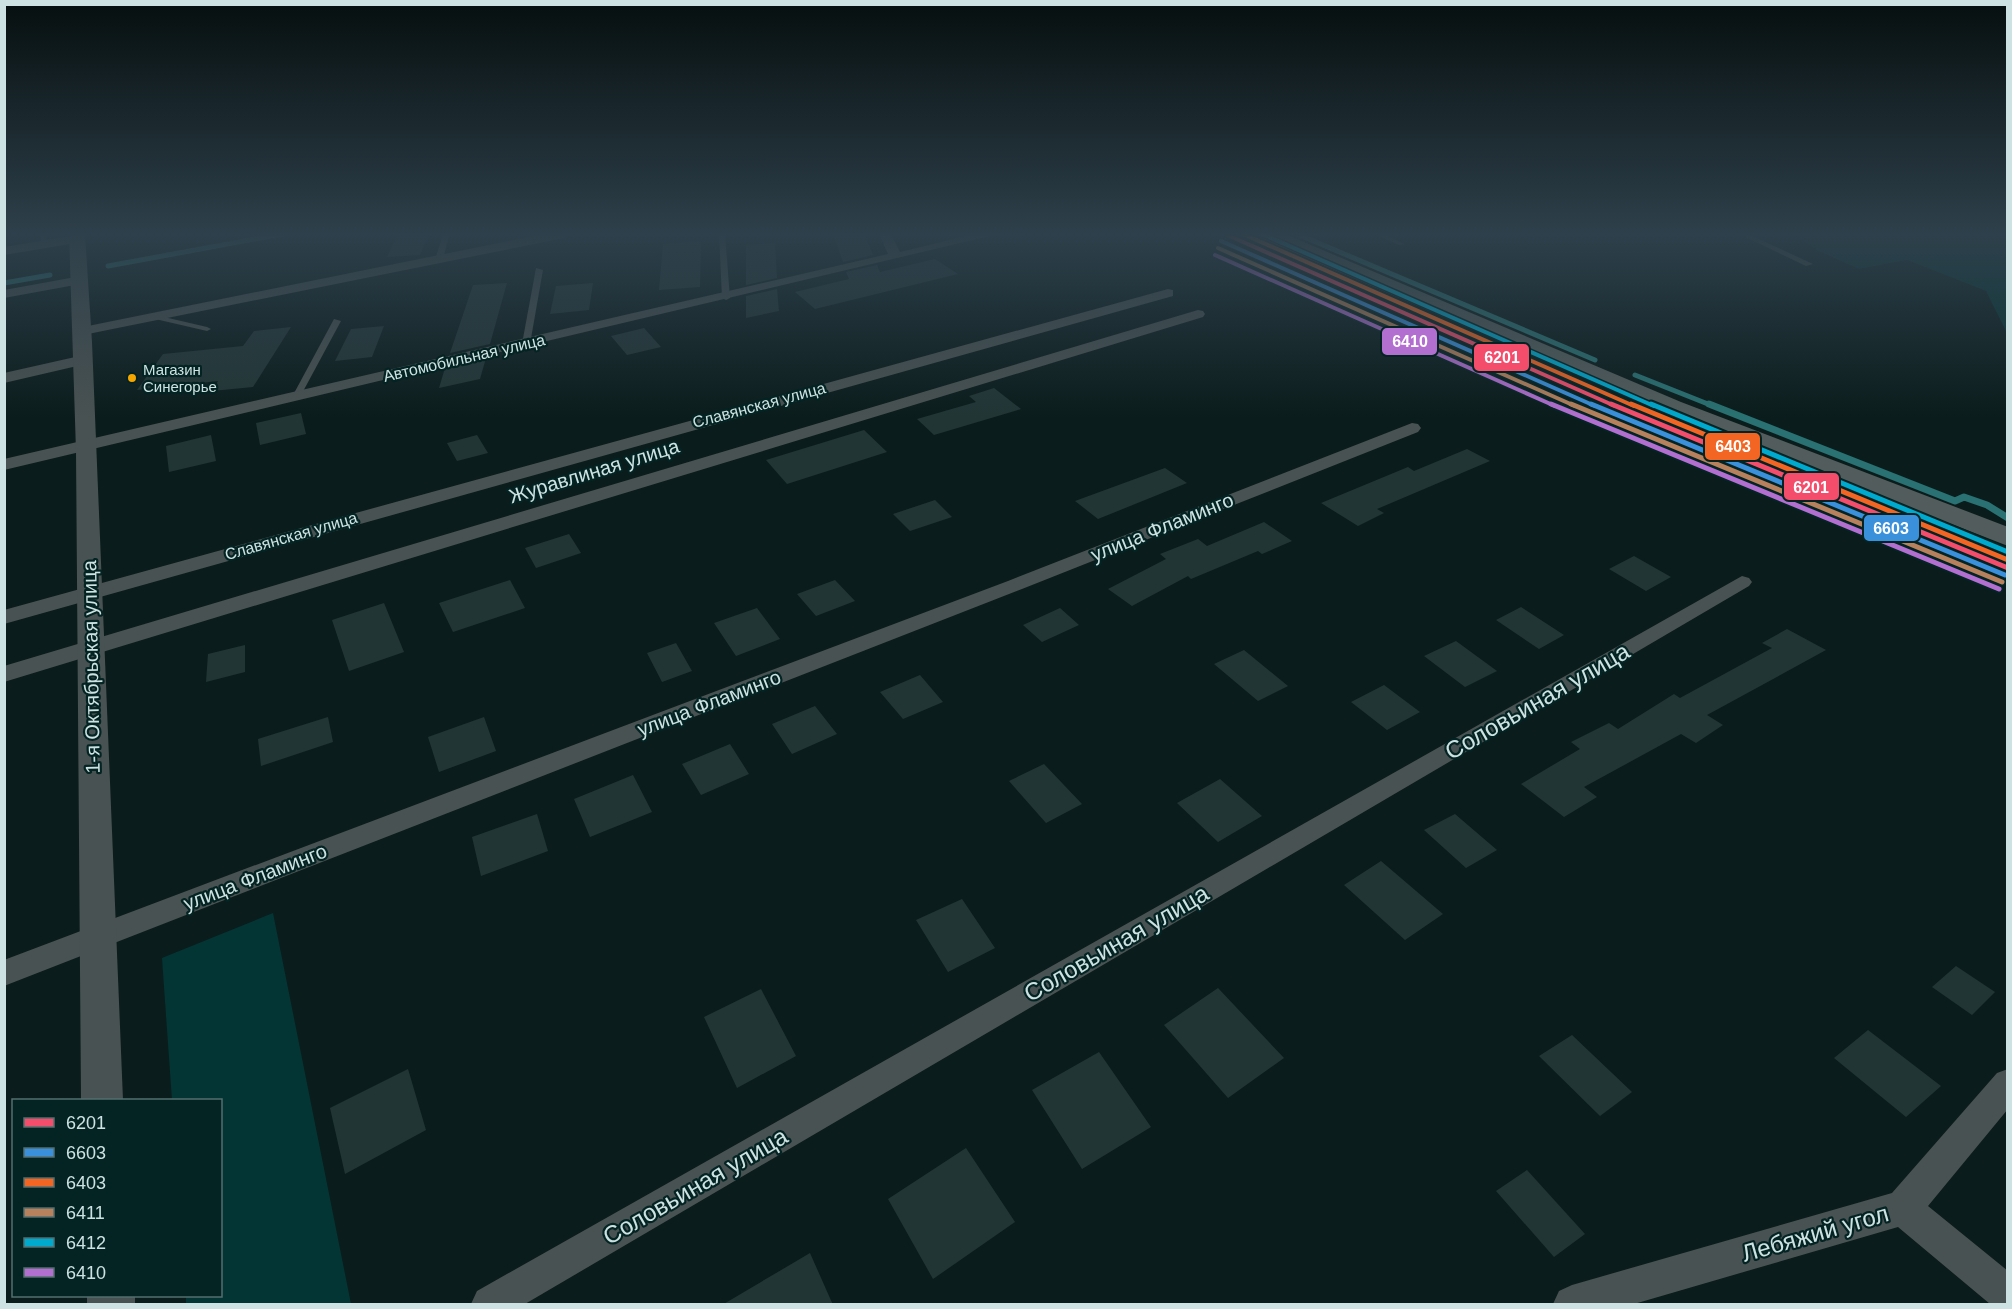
<svg xmlns="http://www.w3.org/2000/svg" width="2012" height="1309" font-family="Arial,sans-serif">
<style>
.green{fill:#043535}
.lines{fill:none;stroke-linecap:round;stroke-linejoin:round}
.stream-far1{stroke:#297172;stroke-width:5}
.stream{stroke:#297172;stroke-width:7}
.building{fill:#223535}
.service{fill:#495252;fill-rule:evenodd}
.minor{fill:#495252;fill-rule:evenodd}
.tertiary{fill:#495252;fill-rule:evenodd}
.primary{fill:#525c5c;fill-rule:evenodd}
.rail-1-far1-casing{stroke:#042323;stroke-width:7}
.rail-1-casing{stroke:#042323;stroke-width:9}
.rail-2-far1-casing{stroke:#042323;stroke-width:7}
.rail-2-casing{stroke:#042323;stroke-width:9}
.rail-3-far1-casing{stroke:#042323;stroke-width:7}
.rail-3-casing{stroke:#042323;stroke-width:9}
.rail-4-far1-casing{stroke:#042323;stroke-width:7}
.rail-4-casing{stroke:#042323;stroke-width:9}
.rail-5-far1-casing{stroke:#042323;stroke-width:7}
.rail-5-casing{stroke:#042323;stroke-width:9}
.rail-6-far1-casing{stroke:#042323;stroke-width:7}
.rail-6-casing{stroke:#042323;stroke-width:9}
.rail-1-far1{stroke:#f44d6c;stroke-width:4}
.rail-1{stroke:#f44d6c;stroke-width:5}
.rail-2-far1{stroke:#3a90db;stroke-width:4}
.rail-2{stroke:#3a90db;stroke-width:5}
.rail-3-far1{stroke:#f26522;stroke-width:4}
.rail-3{stroke:#f26522;stroke-width:5}
.rail-4-far1{stroke:#b6815c;stroke-width:4}
.rail-4{stroke:#b6815c;stroke-width:5}
.rail-5-far1{stroke:#00a9ce;stroke-width:4}
.rail-5{stroke:#00a9ce;stroke-width:5}
.rail-6-far1{stroke:#b36fd0;stroke-width:4}
.rail-6{stroke:#b36fd0;stroke-width:5}
.bus-dot{fill:#f7a600;stroke:#042323;stroke-width:2}
.labels{text-anchor:middle;dominant-baseline:central;stroke-width:4.5;stroke-linejoin:round;paint-order:stroke}
.far-bus-label{font-size:15px;fill:#cde2e2;stroke:#042323;text-anchor:start}
.far-street-label{font-size:16px;fill:#cde2e2;stroke:#042323}
.street-label{font-size:20px;fill:#cde2e2;stroke:#042323}
.near-street-label{font-size:24px;fill:#cde2e2;stroke:#042323}
.line-badge{stroke:#042323;stroke-width:2}
.badge-label{font-size:16px;text-anchor:middle;font-weight:bold;fill:#fff}
</style>
<rect width="100%" height="100%" fill="#0b1c1c"/>
<!-- green -->
<path class="green" d="M1794,234H2007V333L1986,291L1907,260L1859,269L1816,250Z
M273,913L351,1304H186V1296H220V1100H172L162,958Z"/>
<g class="lines">
<!-- stream-far1 -->
<path class="stream-far1" d="M1297,234L1595,360
M108,266L282,234
M4,283L50,275
M1635,375L1713,406"/>
<!-- stream -->
<path class="stream" d="M1709,404L1955,501L1964,497L1987,505L2008,518"/>
</g>
<!-- building -->
<path class="building" d="M398,234H429L420,255L387,257Z
M833,234H864L873,255L843,262Z
M701,241L700,287L659,290L663,244Z
M775,243L777,278L746,285V245Z
M935,259L958,274L815,309L795,292L849,279L846,272L877,265L880,272Z
M507,283L490,344L450,353L473,285Z
M593,283L589,310L550,314L556,286Z
M777,289L779,311L746,318V296Z
M384,326L372,357L335,361L351,329Z
M291,327L253,387L212,391L218,381L137,390L163,354L243,346L254,331Z
M644,328L661,347L627,355L611,336Z
M486,358L480,379L439,388L445,368Z
M994,388L1021,409L934,435L917,419L976,402L969,396Z
M301,413L306,434L260,445L256,423Z
M864,430L887,452L787,484L766,460Z
M211,435L216,461L169,472L166,446Z
M477,435L488,453L457,461L447,443Z
M1467,449L1490,461L1377,509L1384,513L1358,526L1321,503L1408,467L1414,471Z
M1165,468L1187,483L1098,519L1075,501Z
M935,500L952,517L910,531L893,514Z
M1264,522L1292,541L1262,554L1258,551L1191,579L1188,576L1132,606L1108,589L1166,559L1160,554L1198,539L1207,546Z
M569,534L581,553L536,568L525,548Z
M1634,556L1671,577L1646,591L1609,569Z
M510,580L525,608L453,632L439,603Z
M835,580L855,601L816,616L797,594Z
M384,603L404,652L349,671L332,620Z
M1521,607L1564,635L1539,649L1496,620Z
M757,608L780,639L736,656L714,623Z
M1060,608L1079,625L1042,642L1023,625Z
M1787,629L1826,650L1707,715L1723,725L1696,743L1681,734L1584,787L1597,797L1564,817L1521,784L1580,749L1571,742L1609,723L1618,729L1674,694L1680,698L1772,648L1762,643Z
M1456,641L1497,671L1465,687L1424,656Z
M676,643L692,671L662,682L647,653Z
M245,645V672L206,682L208,654Z
M1244,650L1288,686L1258,701L1214,664Z
M920,675L943,702L903,719L880,692Z
M1384,685L1420,712L1387,730L1351,702Z
M815,706L837,734L792,754L772,724Z
M328,717L333,742L261,766L258,739Z
M484,717L496,751L439,772L428,737Z
M730,744L749,774L701,795L682,764Z
M1044,764L1082,804L1046,823L1009,781Z
M633,775L652,812L590,837L574,799Z
M1220,779L1262,816L1218,842L1177,803Z
M537,814L548,851L481,876L472,837Z
M1455,814L1497,850L1466,868L1424,830Z
M1381,861L1443,914L1405,940L1344,885Z
M962,899L995,948L948,972L916,920Z
M1956,966L1995,992L1972,1015L1932,987Z
M1218,988L1284,1058L1228,1098L1164,1025Z
M761,989L796,1056L737,1088L704,1017Z
M1868,1030L1941,1086L1906,1117L1834,1058Z
M1572,1035L1632,1092L1600,1116L1539,1056Z
M1099,1052L1151,1127L1082,1169L1032,1090Z
M408,1069L426,1130L345,1174L330,1108Z
M966,1148L1015,1222L933,1279L888,1199Z
M1527,1170L1585,1234L1554,1257L1496,1191Z
M810,1253L833,1305H722Z"/>
<g class="lines">
<!-- service -->
<path class="service" d="M41,234H47L46,245L41,244Z
M443,234H449L443,260L439,262L435,260Z
M719,234H725L730,298L726,300L722,298Z
M1375,234H1384L1404,244L1399,245Z
M1739,234H1748L1813,264L1806,266Z
M536,268L543,270L530,344L526,346L522,344Z
M151,314L207,327L211,329L207,331L151,318Z
M334,319L341,321L300,397L299,399H293L292,397Z"/>
<!-- minor -->
<path class="minor" d="M543,234H570L564,238L83,335L76,331L83,327Z
M879,234H891L900,252L974,234H998L4,470V459L888,254Z
M77,235L82,236V242L4,255V247Z
M81,276L88,280L86,283L4,298V290Z
M1168,289L1173,290V296L4,624V610Z
M1198,310L1203,311L1205,314L1203,317L4,682V666Z
M84,355L90,357L92,360L90,363L4,383V373Z
M1412,423L1418,424L1421,428L1418,432L1022,589L4,986V960L1008,581Z
M1742,576L1749,578L1752,582L1749,586L525,1304H471L477,1291Z
M2008,1069V1109L1928,1206L2008,1271V1304H1990L1898,1227L1634,1304H1553L1559,1291L1572,1285L1892,1193L1997,1073Z"/>
<!-- tertiary -->
<path class="tertiary" d="M69,234H85L92,342L123,1100H81L76,451Z
M87,1296H135V1304H87Z"/>
<!-- primary -->
<path class="primary" d="M1259,234H1285L1681,402L2008,527V546L1663,412L1261,238Z"/>
<!-- rail-1-far1 casing -->
<g class="rail-1-far1-casing">
<path id="rail-1-far1" d="M1225,234L1615,406"/>
</g>
<!-- rail-1 casing -->
<g class="rail-1-casing">
<path id="rail-1" d="M1611,404L2008,568"/>
</g>
<!-- rail-2-far1 casing -->
<g class="rail-2-far1-casing">
<path id="rail-2-far1" d="M1221,241L1595,406"/>
</g>
<!-- rail-2 casing -->
<g class="rail-2-casing">
<path id="rail-2" d="M1591,404L2005,575"/>
</g>
<!-- rail-3-far1 casing -->
<g class="rail-3-far1-casing">
<path id="rail-3-far1" d="M1243,234L1634,406"/>
</g>
<!-- rail-3 casing -->
<g class="rail-3-casing">
<path id="rail-3" d="M1631,404L2008,560"/>
</g>
<!-- rail-4-far1 casing -->
<g class="rail-4-far1-casing">
<path id="rail-4-far1" d="M1218,248L1575,406"/>
</g>
<!-- rail-4 casing -->
<g class="rail-4-casing">
<path id="rail-4" d="M1571,404L2002,582"/>
</g>
<!-- rail-5-far1 casing -->
<g class="rail-5-far1-casing">
<path id="rail-5-far1" d="M1262,234L1654,406"/>
</g>
<!-- rail-5 casing -->
<g class="rail-5-casing">
<path id="rail-5" d="M1651,404L2008,552"/>
</g>
<!-- rail-6-far1 casing -->
<g class="rail-6-far1-casing">
<path id="rail-6-far1" d="M1215,255L1555,406"/>
</g>
<!-- rail-6 casing -->
<g class="rail-6-casing">
<path id="rail-6" d="M1551,404L1999,589"/>
</g>
<!-- rail-1-far1 -->
<use href="#rail-1-far1" class="rail-1-far1"/>
<!-- rail-1 -->
<use href="#rail-1" class="rail-1"/>
<!-- rail-2-far1 -->
<use href="#rail-2-far1" class="rail-2-far1"/>
<!-- rail-2 -->
<use href="#rail-2" class="rail-2"/>
<!-- rail-3-far1 -->
<use href="#rail-3-far1" class="rail-3-far1"/>
<!-- rail-3 -->
<use href="#rail-3" class="rail-3"/>
<!-- rail-4-far1 -->
<use href="#rail-4-far1" class="rail-4-far1"/>
<!-- rail-4 -->
<use href="#rail-4" class="rail-4"/>
<!-- rail-5-far1 -->
<use href="#rail-5-far1" class="rail-5-far1"/>
<!-- rail-5 -->
<use href="#rail-5" class="rail-5"/>
<!-- rail-6-far1 -->
<use href="#rail-6-far1" class="rail-6-far1"/>
<!-- rail-6 -->
<use href="#rail-6" class="rail-6"/>
</g>
<!-- sky -->
<linearGradient id="sky" x2="0" y2="1"><stop stop-color="#060f0f"/><stop offset="0.56" stop-color="#2e404b"/><stop offset="1" stop-color="#2e404b" stop-opacity="0"/></linearGradient>
<rect width="2012" height="418" fill="url(#sky)"/>
<!-- markers -->
<circle class="bus-dot" cx="132" cy="378" r="5"/>
<g class="labels">
<!-- far-bus labels -->
<g class="far-bus-label">
<text x="143" y="369">Магазин<tspan x="143" dy="17">Синегорье</tspan></text>
</g>
<!-- far-street labels -->
<g class="far-street-label">
<text transform="translate(464 358) rotate(-13)">Автомобильная улица</text>
<text transform="translate(759 405) rotate(-15)">Славянская улица</text>
<text transform="translate(291 536) rotate(-16)">Славянская улица</text>
</g>
<!-- street labels -->
<g class="street-label">
<text transform="translate(594 471) rotate(-17)">Журавлиная улица</text>
<text transform="translate(1162 527) rotate(-22)">улица Фламинго</text>
<text transform="translate(91 667) rotate(-91)">1-я Октябрьская улица</text>
<text transform="translate(709 703) rotate(-21)">улица Фламинго</text>
<text transform="translate(255 877) rotate(-21)">улица Фламинго</text>
</g>
<!-- near-street labels -->
<g class="near-street-label">
<text transform="translate(1537 701) rotate(-30)">Соловьиная улица</text>
<text transform="translate(1116 943) rotate(-30)">Соловьиная улица</text>
<text transform="translate(695 1186) rotate(-30)">Соловьиная улица</text>
<text transform="translate(1815 1233) rotate(-16)">Лебяжий угол</text>
</g>
</g>
<g class="line-badge">
<rect x="1381" y="327" width="57" height="29" rx="6" fill="#b36fd0"/>
<rect x="1473" y="343" width="57" height="29" rx="6" fill="#f44d6c"/>
<rect x="1704" y="432" width="57" height="29" rx="6" fill="#f26522"/>
<rect x="1783" y="472" width="57" height="29" rx="6" fill="#f44d6c"/>
<rect x="1863" y="514" width="57" height="28" rx="6" fill="#3a90db"/>
</g>
<g class="badge-label">
<text x="1410" y="347">6410</text>
<text x="1502" y="363">6201</text>
<text x="1733" y="452">6403</text>
<text x="1811" y="493">6201</text>
<text x="1891" y="534">6603</text>
</g>
<!-- border -->
<rect width="2012" height="1309" fill="none" stroke="#cde2e2" stroke-width="12"/>
<!-- legend -->
<rect x="12" y="1099" width="210" height="198" fill="#042323" stroke="#546f6f" stroke-width="1.5"/>
<rect x="24" y="1118" width="30" height="9" fill="#f44d6c" stroke="#546f6f" stroke-width="1.5"/>
<text x="66" y="1129" font-size="18" fill="#cde2e2">6201</text>
<rect x="24" y="1148" width="30" height="9" fill="#3a90db" stroke="#546f6f" stroke-width="1.5"/>
<text x="66" y="1159" font-size="18" fill="#cde2e2">6603</text>
<rect x="24" y="1178" width="30" height="9" fill="#f26522" stroke="#546f6f" stroke-width="1.5"/>
<text x="66" y="1189" font-size="18" fill="#cde2e2">6403</text>
<rect x="24" y="1208" width="30" height="9" fill="#b6815c" stroke="#546f6f" stroke-width="1.5"/>
<text x="66" y="1219" font-size="18" fill="#cde2e2">6411</text>
<rect x="24" y="1238" width="30" height="9" fill="#00a9ce" stroke="#546f6f" stroke-width="1.5"/>
<text x="66" y="1249" font-size="18" fill="#cde2e2">6412</text>
<rect x="24" y="1268" width="30" height="9" fill="#b36fd0" stroke="#546f6f" stroke-width="1.5"/>
<text x="66" y="1279" font-size="18" fill="#cde2e2">6410</text>
</svg>
